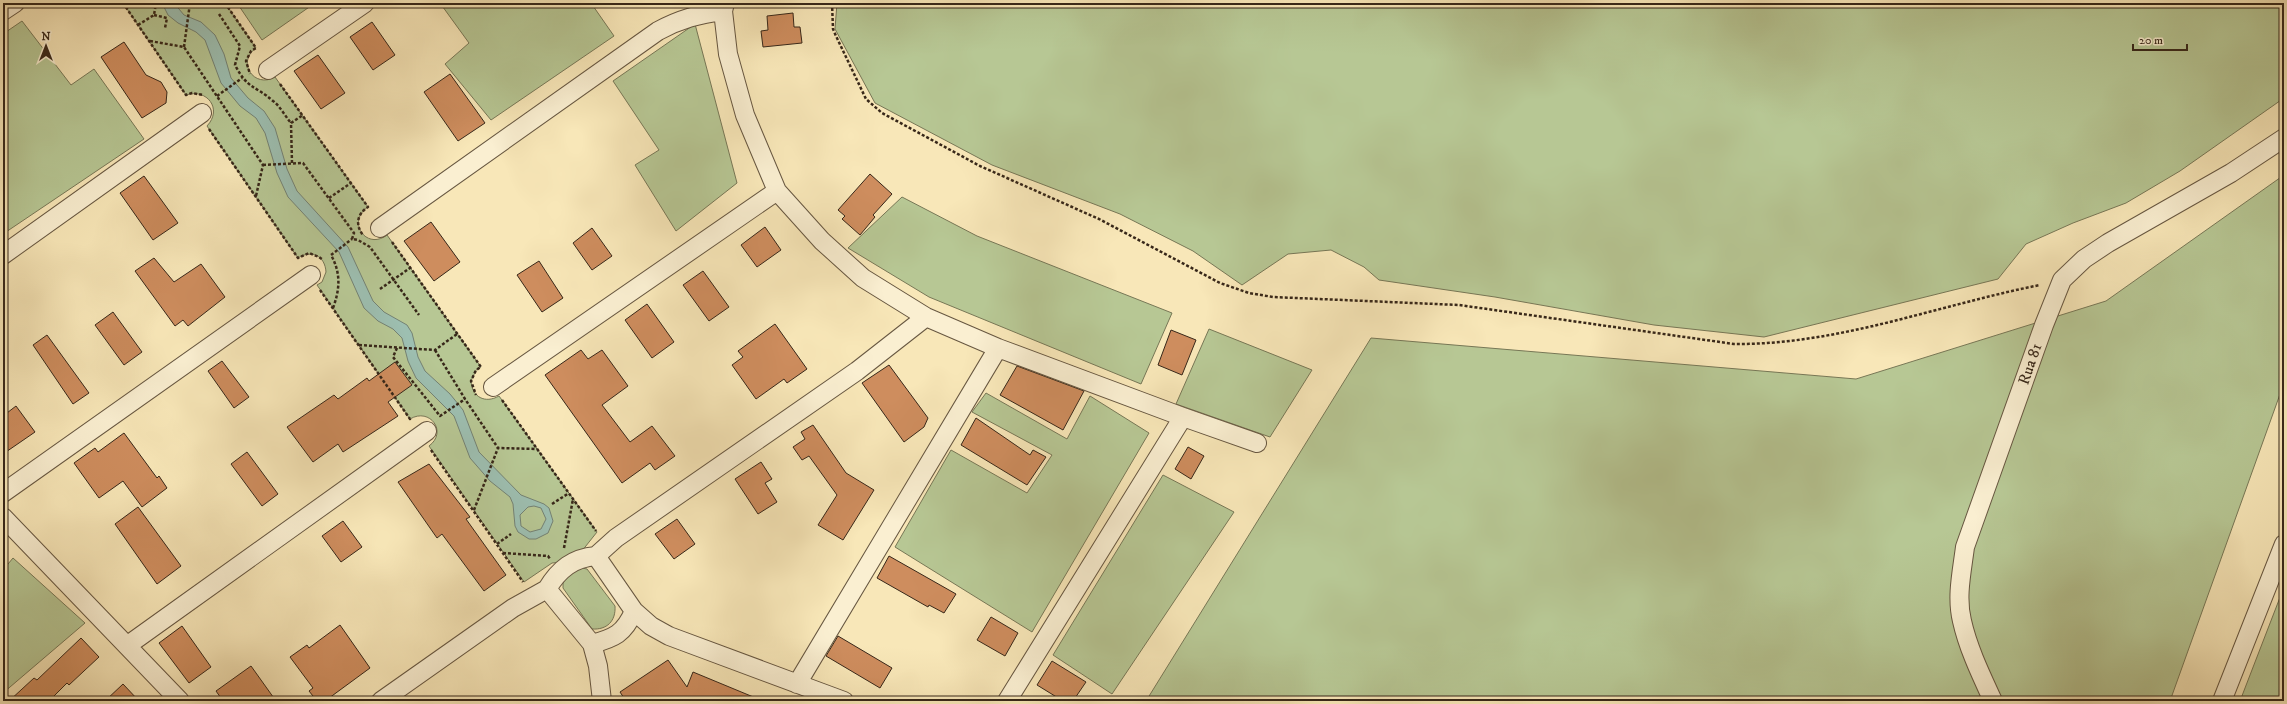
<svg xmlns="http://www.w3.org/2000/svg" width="2287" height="704" font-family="'IM FELL DW Pica',serif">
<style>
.green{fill:#b7c794;stroke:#777756}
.water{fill:#9dbfb1;stroke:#748274;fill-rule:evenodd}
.building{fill:#ce8d5e;stroke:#372719}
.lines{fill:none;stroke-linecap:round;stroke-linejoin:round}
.minor-casing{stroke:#675741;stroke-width:20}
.path{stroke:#372719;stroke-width:2.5;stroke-dasharray:3 2;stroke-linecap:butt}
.minor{stroke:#faefd1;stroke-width:18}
.labels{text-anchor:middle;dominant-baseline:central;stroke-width:4;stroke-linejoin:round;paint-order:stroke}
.street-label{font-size:16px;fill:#372719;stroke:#faefd1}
</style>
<rect width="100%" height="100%" fill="#f8e7b8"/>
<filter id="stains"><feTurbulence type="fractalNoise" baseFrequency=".005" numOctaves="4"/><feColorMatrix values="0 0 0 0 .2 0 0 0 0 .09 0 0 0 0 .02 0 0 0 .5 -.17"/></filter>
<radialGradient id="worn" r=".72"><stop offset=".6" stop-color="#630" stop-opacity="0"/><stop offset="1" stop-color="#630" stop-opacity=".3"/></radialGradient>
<!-- green -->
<path class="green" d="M123,3H225L256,48C236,62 254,89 275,77L368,207C346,221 366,251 387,235L481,367L476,370L471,381C472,397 485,404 499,396L597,532L574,561L552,563L524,582L429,446C448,432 430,407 410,419L317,285L322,282L326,272C325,256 312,249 298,258L207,126C223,109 207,88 186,95Z
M237,3H315L262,40Z
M440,3H591L614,36L491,120L445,64L469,43Z
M837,3H2284V98L2180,171L2126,203L2073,223L2026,244L1998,279L1764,337L1654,325L1495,297L1379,280L1364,267L1331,250L1288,254L1242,285L1193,251L1120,214L992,165L875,103L835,29Z
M22,21L71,85L94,69L144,139L3,234V34Z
M695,24L737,183L676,231L635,165L659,150L613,81Z
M2284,175V383L2170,701H1146L1371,338L1856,379L2106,301Z
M902,197L977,236L1172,313L1141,384L929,297L848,248Z
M1209,329L1312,370L1270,437L1176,404Z
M986,393L1067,439L1090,396L1149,433L1032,632L895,547L951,450L1027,493L1052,455L972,412Z
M1163,475L1234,512L1112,694L1053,655Z
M13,558L85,623L3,693V570Z
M582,568L587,569L615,606C616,621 607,630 592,629L563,588V583L568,573Z
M2284,587V701H2240Z"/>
<!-- water -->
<path class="water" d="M162,3H174L184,15L201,22L215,35L224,54L231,78L248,98L264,111L275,128L287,169L297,191L348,247L373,301L384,312L407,325L412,333L418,357L425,371L450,394L463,410L479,452L521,495L544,504L549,508L553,521L548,533L536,539H529L518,532L515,526L513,504L510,497L490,481L470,458L454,416L416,378L408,361L402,338L393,329L378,321L364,308L339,252L288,197L277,173L265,133L256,118L240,106L221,83L205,40L196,32L178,23L168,15ZM534,506L541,508L546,519L541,529L530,532L521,526L520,515L528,507Z"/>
<!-- building -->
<path class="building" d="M793,13L794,27H800L802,43L763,47L761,31L768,30L767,16Z
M372,22L395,55L373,70L350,37Z
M124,42L146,75L161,82L167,92L166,103L142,118L101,57Z
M318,55L345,93L321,109L294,71Z
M450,74L485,123L458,141L424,92Z
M870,174L892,194L873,215L875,217L860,235L842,219L845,216L838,210Z
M144,176L178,223L153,240L120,193Z
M431,222L460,262L434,281L404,241Z
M765,227L781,250L757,267L741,245Z
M592,228L612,256L592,270L573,243Z
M154,258L174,282L201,264L225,297L188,326L183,320L175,326L135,271Z
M539,261L563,298L542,312L517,275Z
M703,271L729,307L709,321L683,285Z
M647,304L674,342L652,358L625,320Z
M113,312L142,352L124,365L95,325Z
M775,324L807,369L787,383L784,379L756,399L732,365L743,357L738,351Z
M1171,330L1196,340L1182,375L1158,365Z
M47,335L89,393L73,404L33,345Z
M581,350L588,359L602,350L628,386L602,405L630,442L652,426L675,456L655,470L650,463L622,483L545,375Z
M222,361L249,397L234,408L208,371Z
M395,362L412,385L388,402L398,416L343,452L338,444L313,462L287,427L334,395L338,399L367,378L369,381Z
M889,365L928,418L924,427L904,442L862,383Z
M1017,366L1084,391L1063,430L1000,395Z
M16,406L35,432L3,454V416Z
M976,418L1030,455L1033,450L1046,457L1027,485L961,445Z
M813,425L846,473L874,490L843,540L818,525L837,495L809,456L802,460L793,447L805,439L801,432Z
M124,433L157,478L159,476L167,488L142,507L123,481L99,498L74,463L95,448L98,452Z
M1188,447L1204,456L1191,479L1175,469Z
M247,452L278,494L262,506L231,464Z
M761,462L772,479L765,483L777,502L758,514L735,479Z
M429,464L470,517L466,519L506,575L484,591L442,534L437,538L398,482Z
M138,507L181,566L157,584L115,524Z
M677,519L695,544L674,559L655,534Z
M343,521L362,547L341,562L322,536Z
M889,556L956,594L944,613L929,605L928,607L877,578Z
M991,617L1018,633L1005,656L977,640Z
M340,625L370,668L325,701H317L309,691L313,688L290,657L307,645L309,648Z
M182,626L211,667L189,683L159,643Z
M838,636L892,668L880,688L826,656Z
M81,638L99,657L69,685L67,683L49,701H9L34,678L37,680Z
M668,660L687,687L693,672L763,701H626L620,692Z
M1052,661L1086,682L1073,701H1063L1037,685Z
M251,666L276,701H223L216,691Z
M123,684L139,701H105Z"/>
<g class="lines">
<!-- minor casing -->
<g class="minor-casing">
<path id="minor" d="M725,3L723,11L728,54L745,115L777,191L822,241L863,278L926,317L998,348L1183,417L1257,443
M3,11L15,3
M268,70L365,3
M380,228L658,31C680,19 699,14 723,11
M3,255L202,113
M493,387L777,191
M3,493L311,275
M3,517L180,701
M634,611L651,626L669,636L844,701
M592,644C614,638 624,634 634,611L596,556
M128,645L427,431
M797,684L998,348
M381,701L513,608L547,589
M602,701L598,666L592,644L547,589C559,569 573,558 596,556L616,538L857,371L926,317
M1007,701L1183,417
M1993,701C1981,675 1968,648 1962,621C1956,597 1962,571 1965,547L2044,325L2062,280L2084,259L2108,243L2231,173L2284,138
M2222,701L2284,544"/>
</g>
<!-- path -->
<path class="path" d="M123,3L186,95L192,93L203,95
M225,3L256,48L251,51L246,61L250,74
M832,3L833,29L836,36L866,99L882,113L980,166L1099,219L1220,283L1249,293L1273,297L1459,305L1734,344C1839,345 1938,305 2040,285
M219,14L240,46L235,65C248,90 255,85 273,101C280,106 285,116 291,123
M154,15L167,18L165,28
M138,25L154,15L156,3
M150,41L184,47L263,165L256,196
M184,47L190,3
M280,84L368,207C357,214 355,225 363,235
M217,96L242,78
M209,129L298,258L309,253L319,257L323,260
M292,163L291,123L303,115
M263,165L303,163L354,233L352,239L358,240L370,247L419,315
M329,198L351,183
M392,242L481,367L476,370L471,381L476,395
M380,289L410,268
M320,290L410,419L411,418
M333,308C340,289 341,273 331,255L352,239
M359,345L435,350L457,334
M397,348L393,357L440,416L465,399
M435,350L465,399L498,448L537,449
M502,400L596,531
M431,450L523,582
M552,504L569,493
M474,510L498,448
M497,544L511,534
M564,548L573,499
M503,553L548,556L550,559"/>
<!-- minor -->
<use href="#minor" class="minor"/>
</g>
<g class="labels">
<!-- street labels -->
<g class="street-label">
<text transform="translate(2030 364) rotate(-71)">Rua 81</text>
</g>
</g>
<!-- margin -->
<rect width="2287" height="704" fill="none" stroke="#f8e7b8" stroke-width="16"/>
<rect x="4" y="4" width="2279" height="696" fill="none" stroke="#372719" stroke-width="2"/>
<rect x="8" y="8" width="2271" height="688" fill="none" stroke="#372719"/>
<!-- north arrow -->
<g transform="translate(46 46)" stroke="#faefd1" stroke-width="3" paint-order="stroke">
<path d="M0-3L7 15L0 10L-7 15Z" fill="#372719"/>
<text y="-6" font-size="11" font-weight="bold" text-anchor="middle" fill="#372719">N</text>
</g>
<!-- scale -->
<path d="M2133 44v6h54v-6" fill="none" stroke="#372719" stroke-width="2"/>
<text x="2139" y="44" font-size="12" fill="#372719" stroke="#faefd1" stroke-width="3" paint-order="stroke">20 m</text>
<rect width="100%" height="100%" filter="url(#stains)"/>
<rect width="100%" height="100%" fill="url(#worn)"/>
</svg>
